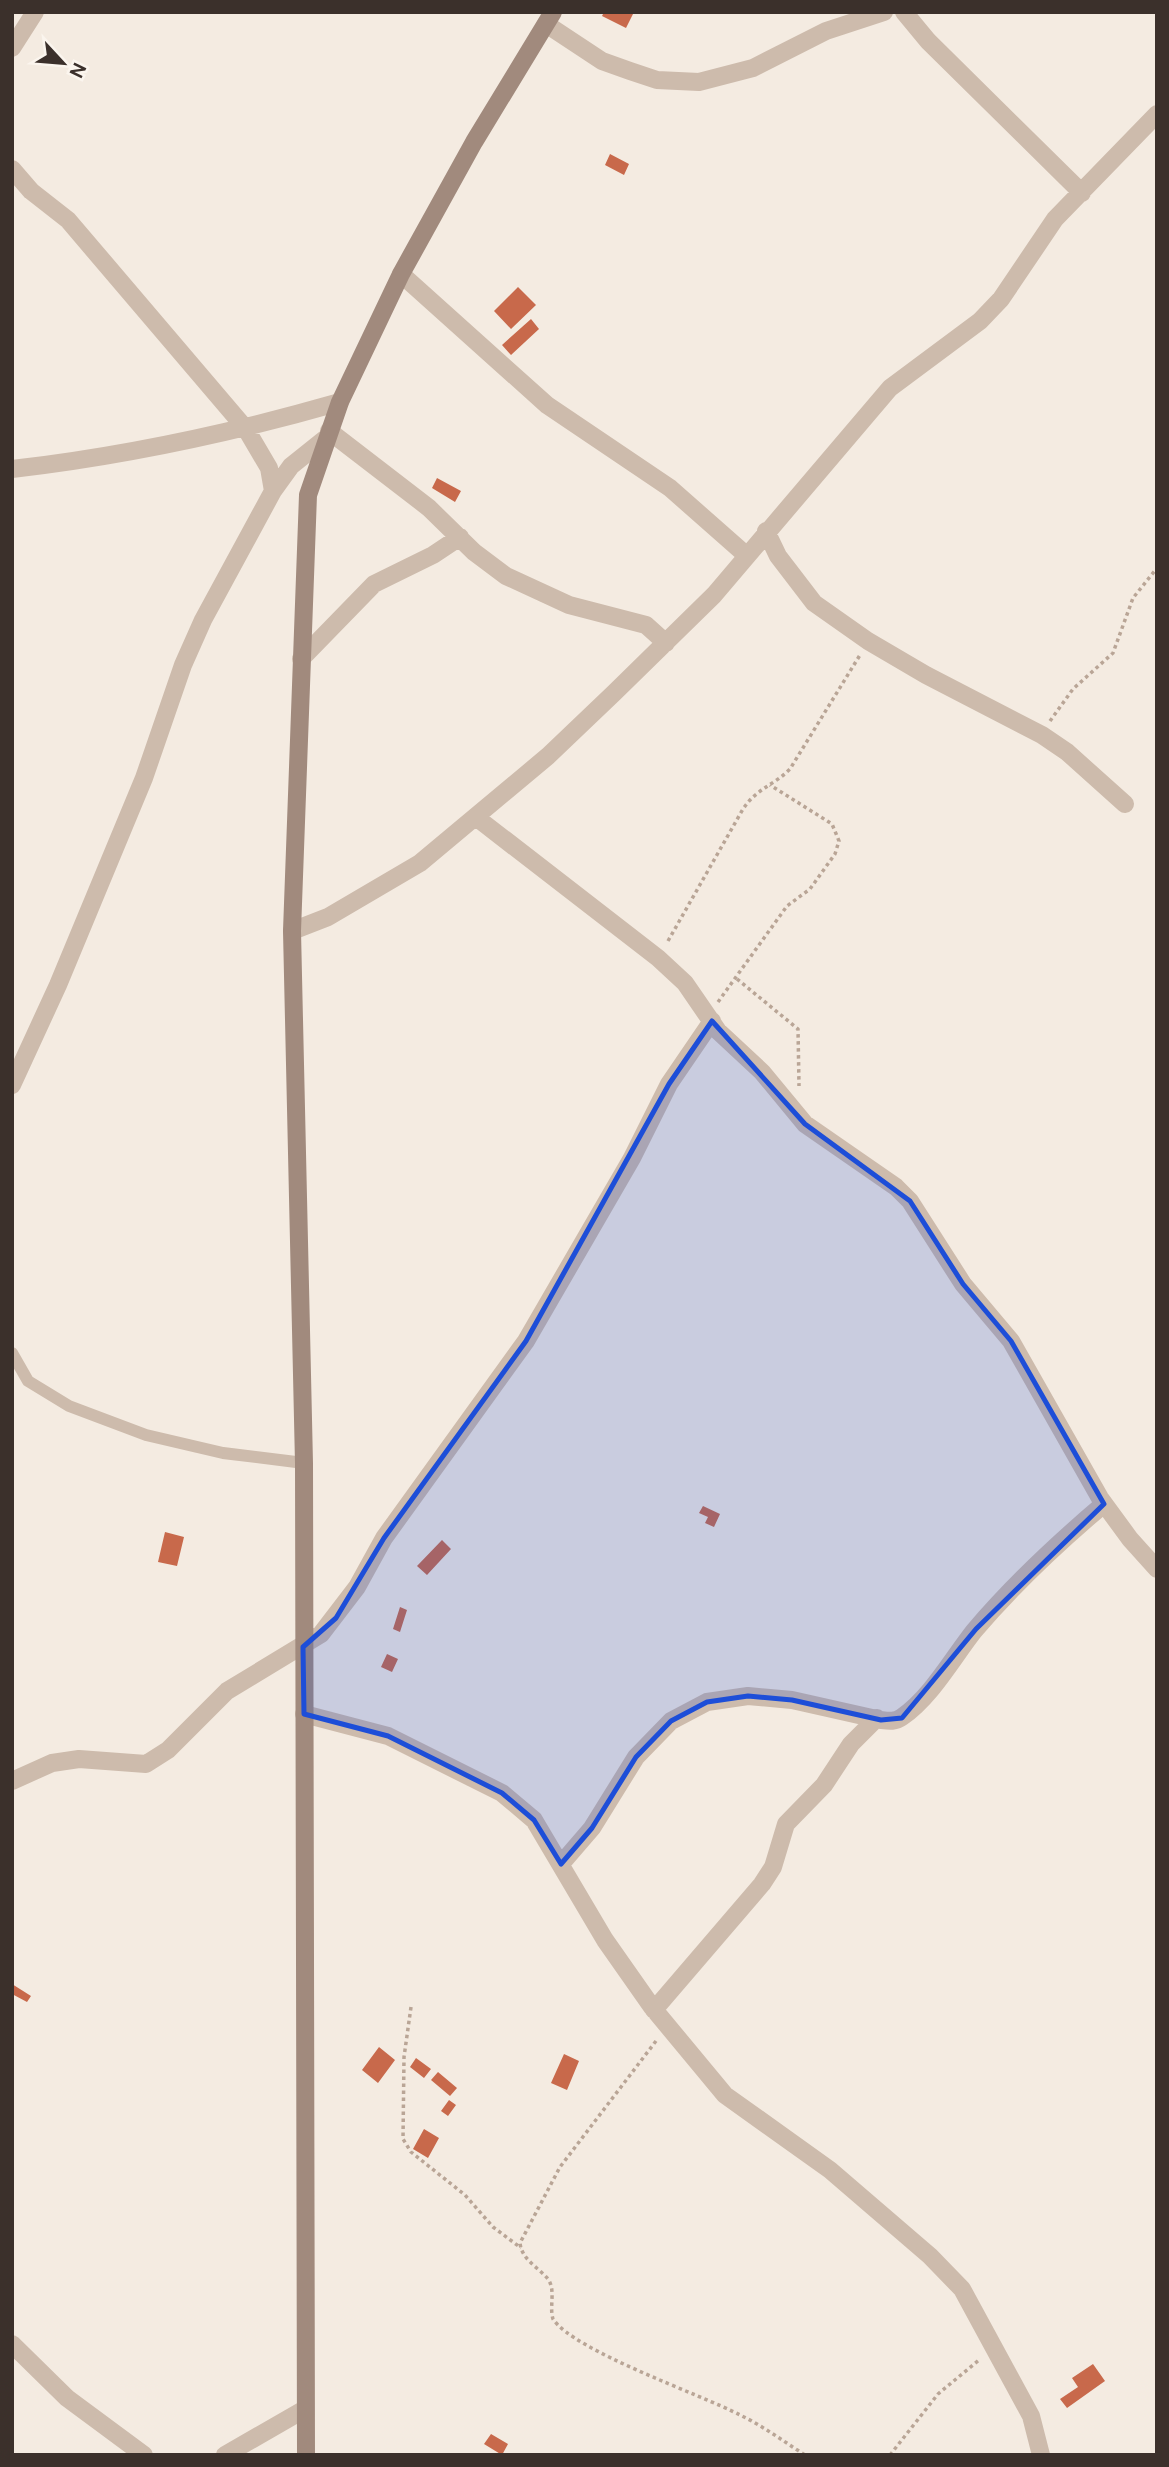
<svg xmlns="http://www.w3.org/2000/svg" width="1169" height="2467" font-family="'DM Sans',sans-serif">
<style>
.building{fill:#c8694b}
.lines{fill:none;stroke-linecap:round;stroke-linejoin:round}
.path{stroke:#b9a596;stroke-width:3.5;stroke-dasharray:3.5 3.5;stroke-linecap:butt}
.lane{stroke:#cdbbac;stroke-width:12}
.street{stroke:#cdbbac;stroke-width:18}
.secondary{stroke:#a18a7d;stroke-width:18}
.marked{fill:#1d4ed8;fill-opacity:0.2;stroke:#1d4ed8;stroke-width:5;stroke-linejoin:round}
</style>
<rect width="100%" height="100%" fill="#f4ebe1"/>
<!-- building -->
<path class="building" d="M604,12H634L626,28L602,16Z
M610,154L629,164L624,175L605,165Z
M518,287L536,305L511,329L494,311Z
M531,319L539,329L511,355L502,345Z
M437,478L461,491L455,502L432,488Z
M703,1506L720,1514L714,1527L705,1523L708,1517L699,1513Z
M165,1532L184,1537L177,1566L158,1562Z
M442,1540L451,1549L427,1575L417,1566Z
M400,1607L407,1610L400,1632L393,1629Z
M387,1654L398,1659L392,1672L381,1667Z
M12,1984L31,1996L27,2002L12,1994Z
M379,2047L395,2060L378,2083L362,2070Z
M564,2054L579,2061L567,2090L551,2083Z
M416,2058L431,2069L424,2078L410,2067Z
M438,2072L457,2088L450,2096L431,2080Z
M449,2100L456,2105L448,2116L441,2111Z
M424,2129L439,2138L428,2158L413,2149Z
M1093,2364L1105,2381L1067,2408L1060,2399L1078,2387L1072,2378Z
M491,2434L508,2444L502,2455L484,2444Z"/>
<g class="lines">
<!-- path -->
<path class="path" d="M1050,721L1073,689L1113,653L1133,598L1157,568
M668,941L743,809C757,788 773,786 790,769L860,655
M737,979L798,1029L799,1086
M718,1002L787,906L810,889L835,854L839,841L832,824L770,785
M411,2007L404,2057L403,2139L411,2152L465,2195L493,2227L521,2248
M656,2041L560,2167L520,2243C522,2260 538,2267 548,2279C556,2290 549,2307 553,2319C574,2351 700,2394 740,2415C763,2426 783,2441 805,2455
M890,2455L938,2394L979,2360"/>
<!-- lane -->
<path class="lane" d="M12,1353L28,1381L69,1406L146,1435L223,1453L304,1463"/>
<!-- street -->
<path class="street" d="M904,12L928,41L1082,193
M546,24L602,61L630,71L657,80L699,82L753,68L826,31L884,12
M12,48L35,12
M12,169L31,191L68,220L246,429L269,468L273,491
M401,274L547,405L670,488L746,555
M329,431L429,508L474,552L506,576L569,605L646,625L666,643
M12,469C124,456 232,433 340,402
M766,531L778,556L814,603L868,641L926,675L1042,735L1067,752L1125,804
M301,659L374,584L433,555L460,537
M477,818L658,958L685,983L718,1031L762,1072L805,1124L896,1187L910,1201L963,1284L1011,1341L1100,1498L1130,1539L1157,1569
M292,931L328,917L420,863L548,756L614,693L714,595L890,388L980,321L1001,299L1055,219L1157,114
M12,1085L58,985L144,778L183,665L203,620L273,491L291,466L326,438
M304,1714L388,1736L502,1793L534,1820L605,1940L652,2007L725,2095L830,2170L930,2256L962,2289L1031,2416L1041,2455
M12,1781L52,1763L79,1759L146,1764L168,1750L227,1691L321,1634L357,1587L384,1538L526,1341L632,1158L669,1084L712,1021
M561,1864L592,1828L636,1757L671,1721L707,1702L748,1696L792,1700L881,1720C889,1721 895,1722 902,1717C931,1697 952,1659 974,1631C1013,1585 1059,1542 1104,1504
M654,2010L762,1884L773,1867L786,1824L824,1785L851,1744L877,1718
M12,2344L67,2398L144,2455
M225,2455L305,2409"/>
<!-- secondary -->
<path class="secondary" d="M306,2455L304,1463L292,931L308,495L340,402L401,274L474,142L553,12"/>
</g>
<!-- marked area -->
<path class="marked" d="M712,1021L805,1124L910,1201L963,1284L1011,1341L1104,1504L976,1629L902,1718L881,1720L792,1700L748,1696L707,1702L671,1721L636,1757L592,1828L561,1864L534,1820L502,1793L388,1736L304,1714L303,1647L336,1618L384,1538L526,1341L669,1084Z"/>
<!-- border -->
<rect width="1169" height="2467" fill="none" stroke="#3b302b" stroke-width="28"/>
<!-- north arrow -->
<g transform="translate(63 63) rotate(116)" stroke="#fbf5ee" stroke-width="5" paint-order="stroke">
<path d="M0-5L12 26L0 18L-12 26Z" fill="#3b302b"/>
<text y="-10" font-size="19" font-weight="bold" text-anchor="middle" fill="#3b302b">N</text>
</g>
</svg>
